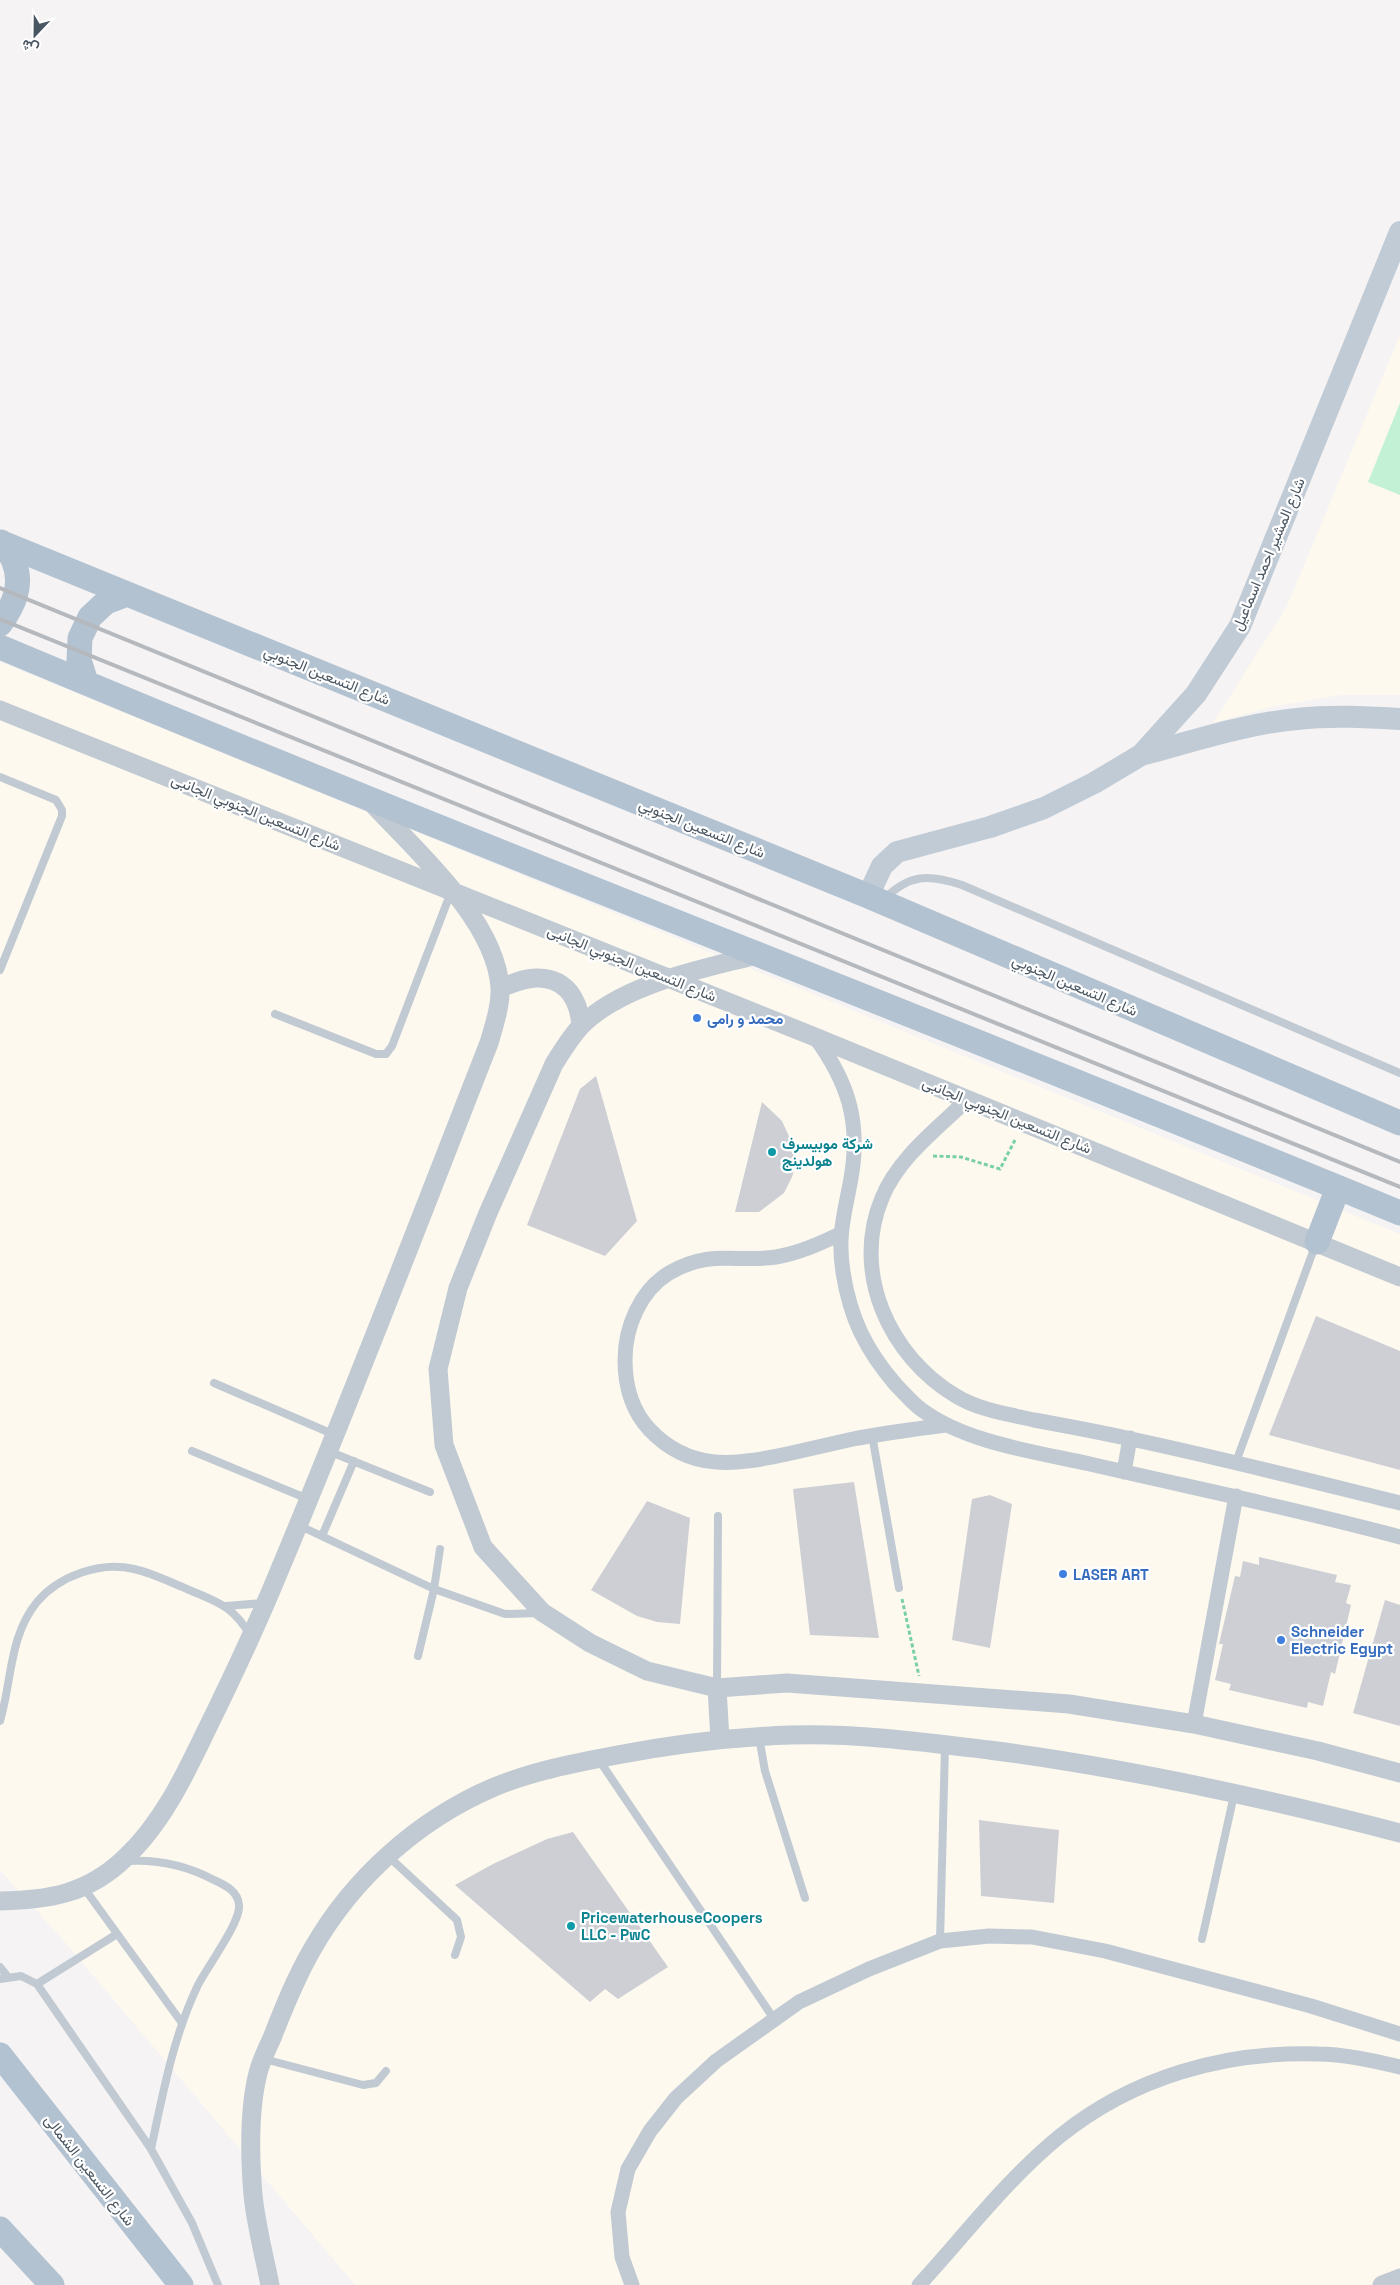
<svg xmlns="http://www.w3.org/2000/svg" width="1400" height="2285" font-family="'Space Grotesk',Vazirmatn,sans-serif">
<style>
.commercial{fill:#fdf9ef}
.green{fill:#c3f1d5}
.building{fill:#cdcfd5}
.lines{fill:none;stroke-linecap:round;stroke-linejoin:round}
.path{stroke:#7ad0a6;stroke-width:3;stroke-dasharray:4 2.5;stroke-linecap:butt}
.service{stroke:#c1cad2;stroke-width:8}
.minor{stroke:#c1cad2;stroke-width:15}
.tertiary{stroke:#c1cad2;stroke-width:19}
.secondary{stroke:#c1cbd6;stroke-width:22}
.primary{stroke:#b3c2d1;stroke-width:25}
.rail{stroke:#b5b8bd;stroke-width:4}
.shop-dot{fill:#3f7fe0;stroke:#fff;stroke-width:2}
.culture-dot{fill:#0f9aa8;stroke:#fff;stroke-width:2}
.labels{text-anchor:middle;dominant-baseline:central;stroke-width:4.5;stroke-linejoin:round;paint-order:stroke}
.street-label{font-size:15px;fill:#4a5661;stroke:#fff}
.shop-label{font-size:15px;font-weight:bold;fill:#366cbe;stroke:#fff;text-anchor:start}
.culture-label{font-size:15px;font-weight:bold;fill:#0d838f;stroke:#fff;text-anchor:start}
</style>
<rect width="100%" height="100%" fill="#f5f3f3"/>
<!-- commercial -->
<path class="commercial" d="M1400,335V695H1341L1271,707L1213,723L1287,606Z
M0,662L1400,1234V2285H355L63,1940L0,1870Z"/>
<!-- green -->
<path class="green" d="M1400,403V495L1368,482Z"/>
<!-- building -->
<path class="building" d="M596,1076L637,1221L605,1256L527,1225L580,1089Z
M762,1102L782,1121L792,1143L797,1161L792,1177L784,1193L759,1212H735Z
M1316,1316L1400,1351V1470L1269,1435Z
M854,1482L879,1638L810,1635L793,1489Z
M990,1495L1012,1504L990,1648L952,1640L972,1499Z
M647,1501L690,1518L680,1624L657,1622L637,1616L591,1590Z
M1259,1557L1337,1575L1335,1582L1351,1585L1346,1603L1351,1605L1335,1674L1331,1672L1323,1706L1308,1702L1307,1708L1229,1690L1231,1684L1215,1680L1223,1644H1219L1235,1576L1240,1577L1243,1561L1259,1565Z
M1385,1600L1400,1605V1726L1353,1713Z
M979,1820L1059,1830L1054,1903L981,1896Z
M573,1832L668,1967L618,1999L605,1989L590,2002L455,1885L493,1864L547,1839Z"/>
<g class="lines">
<!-- path -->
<path class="path" d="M933,1156L961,1157L1000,1169L1016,1138
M902,1599L919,1676"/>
<!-- service -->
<path class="service" d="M0,777L56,800L62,810V816L0,970
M884,899C910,874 928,874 962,885L1400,1073
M275,1014L376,1054H386L392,1046L451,892
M214,1383L335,1435
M872,1435L899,1588
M192,1451L308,1499
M328,1451L430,1492
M1236,1462L1315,1246
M298,1525L434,1589L505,1614L540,1613
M322,1536L354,1461
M226,1606L264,1603
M418,1656L434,1589L440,1549
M717,1688L718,1516
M0,1721C12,1681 9,1636 37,1602C59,1576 100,1561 134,1569C152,1573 170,1582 187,1589C217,1602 232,1605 250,1635
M759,1737L765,1771L805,1898
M599,1760L774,2019
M388,1856L457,1920L461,1937L455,1955
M127,1861C159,1859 186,1865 214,1880C225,1885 238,1891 239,1905C241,1922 207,1967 198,1985C173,2037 163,2093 151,2149
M84,1888L182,2023
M1202,1939L1234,1795
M940,1941L945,1746
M0,1967L8,1977
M0,1979L21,1976L37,1984L151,2149L192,2223L218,2285
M37,1984L117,1934
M264,2059L363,2085L376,2083L386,2071"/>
<!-- minor -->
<path class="minor" d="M815,1037C848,1082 861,1122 851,1178C845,1213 837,1234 843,1272C850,1318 866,1350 896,1385C904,1393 913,1404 922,1410C967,1443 1036,1452 1090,1464C1193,1488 1297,1509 1400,1537
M968,1099C938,1128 898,1158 882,1198C851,1272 889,1356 956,1396C979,1410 1008,1414 1034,1420C1067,1426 1099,1432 1131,1439C1221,1458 1311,1481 1400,1503
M840,1234C819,1244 799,1253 776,1257C735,1263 710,1249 669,1273C640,1291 625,1327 625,1360C625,1385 632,1411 650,1430C690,1472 735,1465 787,1454C809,1449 831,1444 853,1439C884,1433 915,1429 946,1425
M1124,1472L1130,1438
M1194,1724L1236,1496
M632,2285L622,2257L618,2212L628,2169L650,2131L676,2098L716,2061L799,2002L869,1969L940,1941L989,1936L1032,1937L1105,1951L1311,2006L1400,2034
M919,2285C965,2235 1007,2179 1060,2136C1133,2077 1225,2051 1318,2054C1344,2054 1374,2061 1400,2067"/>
<!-- tertiary -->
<path class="tertiary" d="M0,710L815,1037L1400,1277
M760,954C704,969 622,983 580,1027C570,1038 562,1051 554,1064L488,1213L458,1288L438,1369L444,1445L483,1547L542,1612L590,1643L647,1671L717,1688L787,1683L1069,1704L1194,1724L1318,1751L1400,1773
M500,988C512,984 526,977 539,978C567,979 579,1000 581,1026
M717,1688L720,1739
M0,1901C49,1900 87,1894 124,1859C162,1824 185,1775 207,1729C233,1676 258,1623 280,1569C353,1395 420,1219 489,1043C494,1026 501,1005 500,987C495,919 415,850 371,802
M270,2285C264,2255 256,2225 253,2195C250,2159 249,2109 258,2073C261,2061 267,2049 272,2038C284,2007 296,1977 313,1948C353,1878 418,1820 492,1788C532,1771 575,1763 617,1755C675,1744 732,1737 791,1735C857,1733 924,1742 989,1750C1128,1768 1265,1798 1400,1833
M1382,2285L1400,2278"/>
<!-- secondary -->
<path class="secondary" d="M1141,755C1193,741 1244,724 1297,719C1332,715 1366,717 1400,719
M868,896L882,866L897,852L990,827L1044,808L1094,783L1141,755L1196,694L1240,626L1400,232"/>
<!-- primary -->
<path class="primary" d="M0,542L868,896L1400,1123
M0,624C14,605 23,585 14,562C12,555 5,548 1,542
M0,647C464,842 935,1021 1400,1213
M86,682L79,660L80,638L90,617L106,602L127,594
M1317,1242L1338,1188
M0,2055L181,2285
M0,2229L52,2285"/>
<!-- rail -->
<path class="rail" d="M0,588L1400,1162
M0,619L1400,1187"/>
</g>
<!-- markers -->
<g class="shop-dot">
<circle cx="697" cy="1018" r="5"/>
<circle cx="1063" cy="1574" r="5"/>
<circle cx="1281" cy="1640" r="5"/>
</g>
<g class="culture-dot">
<circle cx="772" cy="1152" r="5"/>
<circle cx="571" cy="1926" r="5"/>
</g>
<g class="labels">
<!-- street labels -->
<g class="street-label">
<text transform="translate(1268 554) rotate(-67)">شارع المشير احمد اسماعيل</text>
<text transform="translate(327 675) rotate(22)">شارع التسعين الجنوبي</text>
<text transform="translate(256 812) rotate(22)">شارع التسعين الجنوبي الجانبى</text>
<text transform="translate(702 828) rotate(22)">شارع التسعين الجنوبي</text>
<text transform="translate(632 963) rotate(22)">شارع التسعين الجنوبي الجانبى</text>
<text transform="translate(1075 985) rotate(23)">شارع التسعين الجنوبي</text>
<text transform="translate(1007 1115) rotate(22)">شارع التسعين الجنوبي الجانبى</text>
<text transform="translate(90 2170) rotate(52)">شارع التسعين الشمالى</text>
</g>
<!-- shop labels -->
<g class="shop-label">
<text x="707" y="1018">محمد و رامى</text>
<text x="1073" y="1574">LASER ART</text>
<text x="1291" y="1631">Schneider<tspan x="1291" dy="17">Electric Egypt</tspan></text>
</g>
<!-- culture labels -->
<g class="culture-label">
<text x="782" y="1143">شركة موبيسرف<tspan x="782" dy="17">هولدينج</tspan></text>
<text x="581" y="1917">PricewaterhouseCoopers<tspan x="581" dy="17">LLC - PwC</tspan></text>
</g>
</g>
<!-- north arrow -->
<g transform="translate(35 35) rotate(202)" stroke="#ffffff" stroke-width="4" paint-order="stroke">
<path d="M0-4L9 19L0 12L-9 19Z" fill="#4a5661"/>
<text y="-8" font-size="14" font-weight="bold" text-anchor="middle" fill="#4a5661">ش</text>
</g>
</svg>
